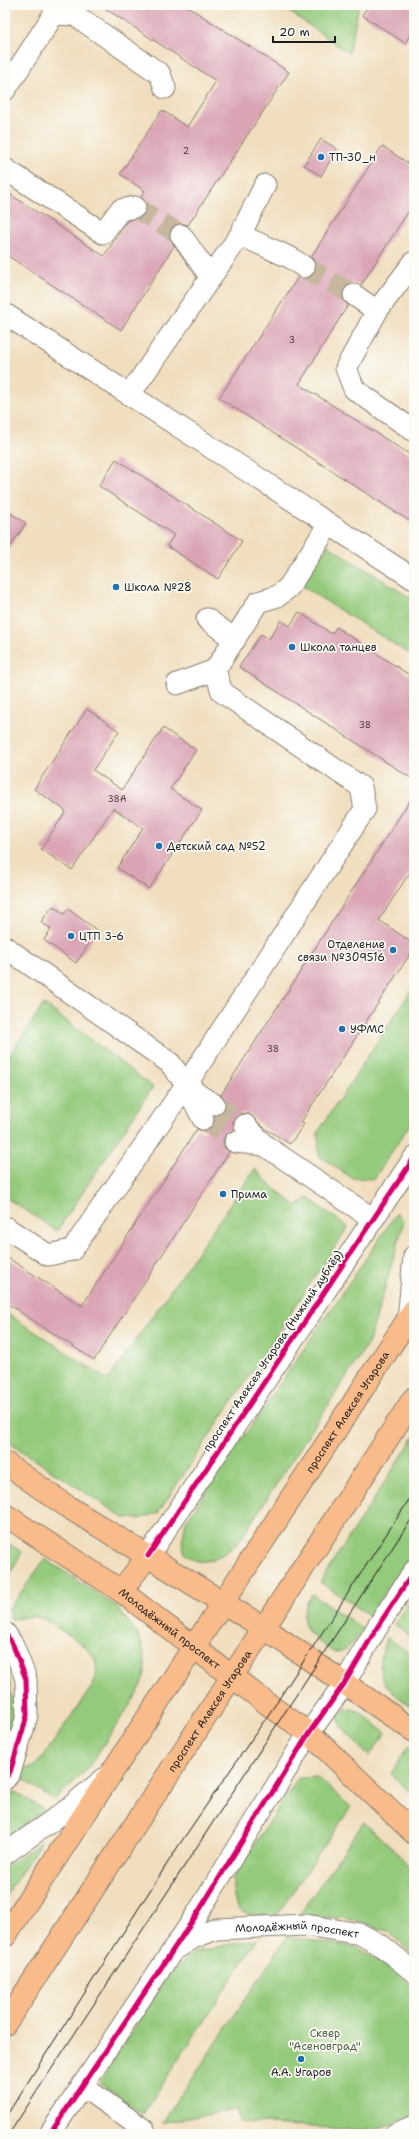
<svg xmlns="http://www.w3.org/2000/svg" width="419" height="2139" font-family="'Shantell Sans',sans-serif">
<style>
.green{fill:#94ca7c;stroke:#58734c}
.building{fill:#daa4b5}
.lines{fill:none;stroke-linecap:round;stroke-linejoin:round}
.minor-tunnel{stroke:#c6b79e;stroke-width:21;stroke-dasharray:21 10;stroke-linecap:butt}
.minor-casing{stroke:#867d6d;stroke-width:23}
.major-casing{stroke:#867d6d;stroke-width:24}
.minor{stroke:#fff;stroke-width:21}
.major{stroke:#fabb8b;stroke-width:22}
.tram{stroke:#1c1c1c;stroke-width:1}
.cycleway-casing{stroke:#fdfcf7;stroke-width:8}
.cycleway{stroke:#d6006c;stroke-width:5}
.poi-dot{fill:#1f6fb2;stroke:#fdfcf7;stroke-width:1.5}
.labels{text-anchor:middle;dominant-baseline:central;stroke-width:3.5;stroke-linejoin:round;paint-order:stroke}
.number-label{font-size:9px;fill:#4c3e42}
.poi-label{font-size:11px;fill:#1c1c1c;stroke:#fdfcf7;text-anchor:start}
.street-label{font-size:11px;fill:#1c1c1c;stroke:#fdfcf7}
.park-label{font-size:11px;fill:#4c6242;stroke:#fdfcf7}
</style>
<rect width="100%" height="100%" fill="#fdfcf7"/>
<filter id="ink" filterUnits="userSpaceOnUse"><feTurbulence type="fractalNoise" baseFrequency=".025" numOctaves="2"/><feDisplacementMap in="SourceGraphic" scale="8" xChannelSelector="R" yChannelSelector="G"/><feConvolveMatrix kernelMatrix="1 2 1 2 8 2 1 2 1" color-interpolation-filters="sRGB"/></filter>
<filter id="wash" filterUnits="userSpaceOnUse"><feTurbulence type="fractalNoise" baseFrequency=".012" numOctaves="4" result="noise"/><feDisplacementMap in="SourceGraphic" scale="16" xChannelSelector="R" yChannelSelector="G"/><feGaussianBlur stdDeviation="0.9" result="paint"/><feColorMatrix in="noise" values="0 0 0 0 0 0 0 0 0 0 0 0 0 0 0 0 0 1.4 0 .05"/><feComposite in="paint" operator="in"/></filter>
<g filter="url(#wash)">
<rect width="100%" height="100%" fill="#f0debe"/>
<!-- green -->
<path class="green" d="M280,5H359L349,53Z
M327,545L414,600V657L302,586Z
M414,986V1118L374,1179L352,1178L319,1156L318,1132Z
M44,1004L153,1087L57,1231L5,1197V1051L10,1054Z
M255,1169L271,1186L297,1206L308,1198L348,1227L158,1513L140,1519L124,1518L5,1440V1312L108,1380Z
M397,1213L404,1222L369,1342L238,1543C228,1551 211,1564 197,1561C193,1560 189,1556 185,1554L182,1542L186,1521Z
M414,1437V1550L370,1616L320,1582Z
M5,1541L22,1552L5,1585Z
M45,1559L116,1606L138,1635L143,1649L146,1670L138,1693L86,1771L54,1800L20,1777L25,1769L35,1766L45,1754L93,1685C105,1656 84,1645 62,1631C55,1627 47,1620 38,1617C30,1615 20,1619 11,1619L8,1610Z
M312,1594L363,1629C357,1638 351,1649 338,1652C332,1653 327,1648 322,1644C301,1629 298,1616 312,1594Z
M414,1595V1639L394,1624Z
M387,1638L414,1656V1698L409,1705C379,1683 374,1675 387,1638Z
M5,1662C13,1687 15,1719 5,1743Z
M347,1708L359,1711L386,1733L369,1756L342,1727L337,1716Z
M408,1746L414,1751V1796L391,1774Z
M317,1777L351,1807L277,1915C244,1918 231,1914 233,1878L298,1778Z
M14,1791L44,1810L5,1839V1806Z
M364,1822L403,1859L414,1875V1956L388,1931L348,1919L299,1915Z
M41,1842L5,1897V1867Z
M287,1937L356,1947L397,1972L414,1989V2117L378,2128L358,2130L239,2122L237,2109L162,2123Z
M257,1940L143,2114L99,2083L169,1974L194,1953L234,1943Z"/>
<g id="blocks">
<!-- building -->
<path class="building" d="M100,5H185L289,72L188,225L180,223L170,230L169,236L174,246L121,330L5,254V191L104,256L127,221L143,216L146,210L147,204L141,197L145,191L120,174L162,110L187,127L216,81Z
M369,5H414V29L405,43L362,15Z
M321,139L337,149L321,176L304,165Z
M382,146L414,167V216L408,212L361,285L349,284L344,288L343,300L348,305L299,384L414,457V524L219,398L298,277L309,278L314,273L315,262L311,257Z
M116,459L242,541L218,579L167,546L174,535L99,486Z
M5,510L26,523L5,555Z
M299,612L332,634L336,627L414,678V780L239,667L261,634L269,639L281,620L290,626Z
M87,709L119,731L93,770L122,790L163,728L196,750L170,789L202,810L149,889L117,868L143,828L113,808L72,870L41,849L66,811L34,789Z
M414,794V866L379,920L414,944V948L301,1122L304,1124L290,1144L263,1127L249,1114L242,1113L236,1117L233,1122L235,1130L226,1135L223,1140L224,1147L229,1152L94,1360L5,1302V1256L82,1306L197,1129L203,1131L209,1129L213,1125L214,1116L220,1114L224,1110L226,1103L221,1095Z
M53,906L64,914L68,909L98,931L76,963L44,940L51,929L41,922Z"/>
</g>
</g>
<g filter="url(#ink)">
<use href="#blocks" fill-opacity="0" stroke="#867d6d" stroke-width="1"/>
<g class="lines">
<!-- minor-tunnel -->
<path class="minor-tunnel" d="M135,207L181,235
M304,267L354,295
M214,1104L245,1125
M203,1119L235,1142"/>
<!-- minor casing -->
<g class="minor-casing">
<g id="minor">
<path d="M5,90L54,14L75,15L160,74L165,88"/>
<path d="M5,169L103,233L120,210L135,207"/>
<path d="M181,235L211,278"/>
<path d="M240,235L291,258L304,267"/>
<path d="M414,262L377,311L346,368L354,389L414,431"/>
<path d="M354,295L377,311"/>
<path d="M5,314L414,579"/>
<path d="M130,394L240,235L265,185"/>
<path d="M207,619L235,640"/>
<path d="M177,684L215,670"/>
<path d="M5,947L170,1063C182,1080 194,1095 214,1104"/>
<path d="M188,1090L203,1119"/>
<path d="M245,1125L264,1145L373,1219"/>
<path d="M235,1142L264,1145"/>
<path d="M5,1227L48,1255L72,1250L186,1085L365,809L361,787L222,692L215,670L258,602L278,596L289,587L329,524"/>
<path d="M408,1320L414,1256"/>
<path d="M148,1556L414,1158"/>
<path d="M5,1633L13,1645L26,1679L27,1716L10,1772L5,1779"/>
<path d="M5,1854L64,1812L105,1778"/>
<path id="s1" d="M177,1948L193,1938L216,1929L306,1925L360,1934L382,1946L414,1972"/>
<path d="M82,2086L143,2129L146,2134"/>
<path d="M50,2134L197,1914L309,1733L344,1684L378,1626L414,1571"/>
<path d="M395,2134L414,2126"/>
</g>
</g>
<!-- major casing -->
<g class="major-casing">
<g id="major">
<path d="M5,1463L68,1507L264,1628L414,1731"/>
<path id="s2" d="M5,1515L121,1591L273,1708L309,1733L414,1833"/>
<path d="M121,1591L148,1556"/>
<path id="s3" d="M5,1936L414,1310"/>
<path id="s4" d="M5,2024L414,1398"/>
</g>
</g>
<!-- minor -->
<use href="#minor" class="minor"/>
<!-- major -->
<use href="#major" class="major"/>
<!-- tram -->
<path class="tram" d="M5,2118L179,1845L273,1708L414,1492
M9,2134L414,1515"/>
<!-- cycleway casing -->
<g class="cycleway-casing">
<path id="cycleway" d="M148,1556L414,1158
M5,1633L13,1645L26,1679L27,1716L10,1772L5,1779
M50,2134L197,1914L309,1733L344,1684L378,1626L414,1571"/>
</g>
<!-- cycleway -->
<use href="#cycleway" class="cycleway"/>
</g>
</g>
<!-- markers -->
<g class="poi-dot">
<circle cx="321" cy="157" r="4"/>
<circle cx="116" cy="587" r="4"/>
<circle cx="292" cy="647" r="4"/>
<circle cx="159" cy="846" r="4"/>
<circle cx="71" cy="936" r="4"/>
<circle cx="393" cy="950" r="4"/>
<circle cx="342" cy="1029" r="4"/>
<circle cx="223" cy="1194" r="4"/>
<circle cx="301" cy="2059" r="4"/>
</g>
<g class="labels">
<!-- number labels -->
<g class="number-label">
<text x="186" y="151">2</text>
<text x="292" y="340">3</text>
<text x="365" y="725">38</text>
<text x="117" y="799">38А</text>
<text x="273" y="1049">38</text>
</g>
<!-- poi labels -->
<g class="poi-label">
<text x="329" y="157">ТП-30_н</text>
<text x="124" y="587">Школа №28</text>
<text x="300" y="647">Школа танцев</text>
<text x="167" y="846">Детский сад №52</text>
<text x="79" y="936">ЦТП 3-6</text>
<text x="385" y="944" text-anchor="end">Отделение<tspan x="385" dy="13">связи №309516</tspan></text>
<text x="350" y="1029">УФМС</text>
<text x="231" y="1194">Прима</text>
<text x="301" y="2072" text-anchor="middle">А.А. Угаров</text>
</g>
<!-- street labels -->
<g class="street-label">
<text transform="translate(273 1351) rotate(-56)">проспект Алексея Угарова (Нижний дублёр)</text>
<text stroke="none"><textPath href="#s3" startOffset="626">проспект Алексея Угарова</textPath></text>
<text stroke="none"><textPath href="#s2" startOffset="200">Молодёжный проспект</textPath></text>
<text stroke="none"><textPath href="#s4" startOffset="374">проспект Алексея Угарова</textPath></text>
<text stroke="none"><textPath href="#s1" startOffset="125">Молодёжный проспект</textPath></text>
</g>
<!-- park labels -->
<g class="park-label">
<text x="325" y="2033">Сквер<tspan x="325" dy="13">"Асеновград"</tspan></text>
</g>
</g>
<!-- margin -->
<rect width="419" height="2139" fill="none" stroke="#fdfcf7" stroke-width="20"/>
<!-- scale -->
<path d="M273 36v6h62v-6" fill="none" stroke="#1c1c1c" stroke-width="2"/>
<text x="279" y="36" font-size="12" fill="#1c1c1c" stroke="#fdfcf7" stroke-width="3" paint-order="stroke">20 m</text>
</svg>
